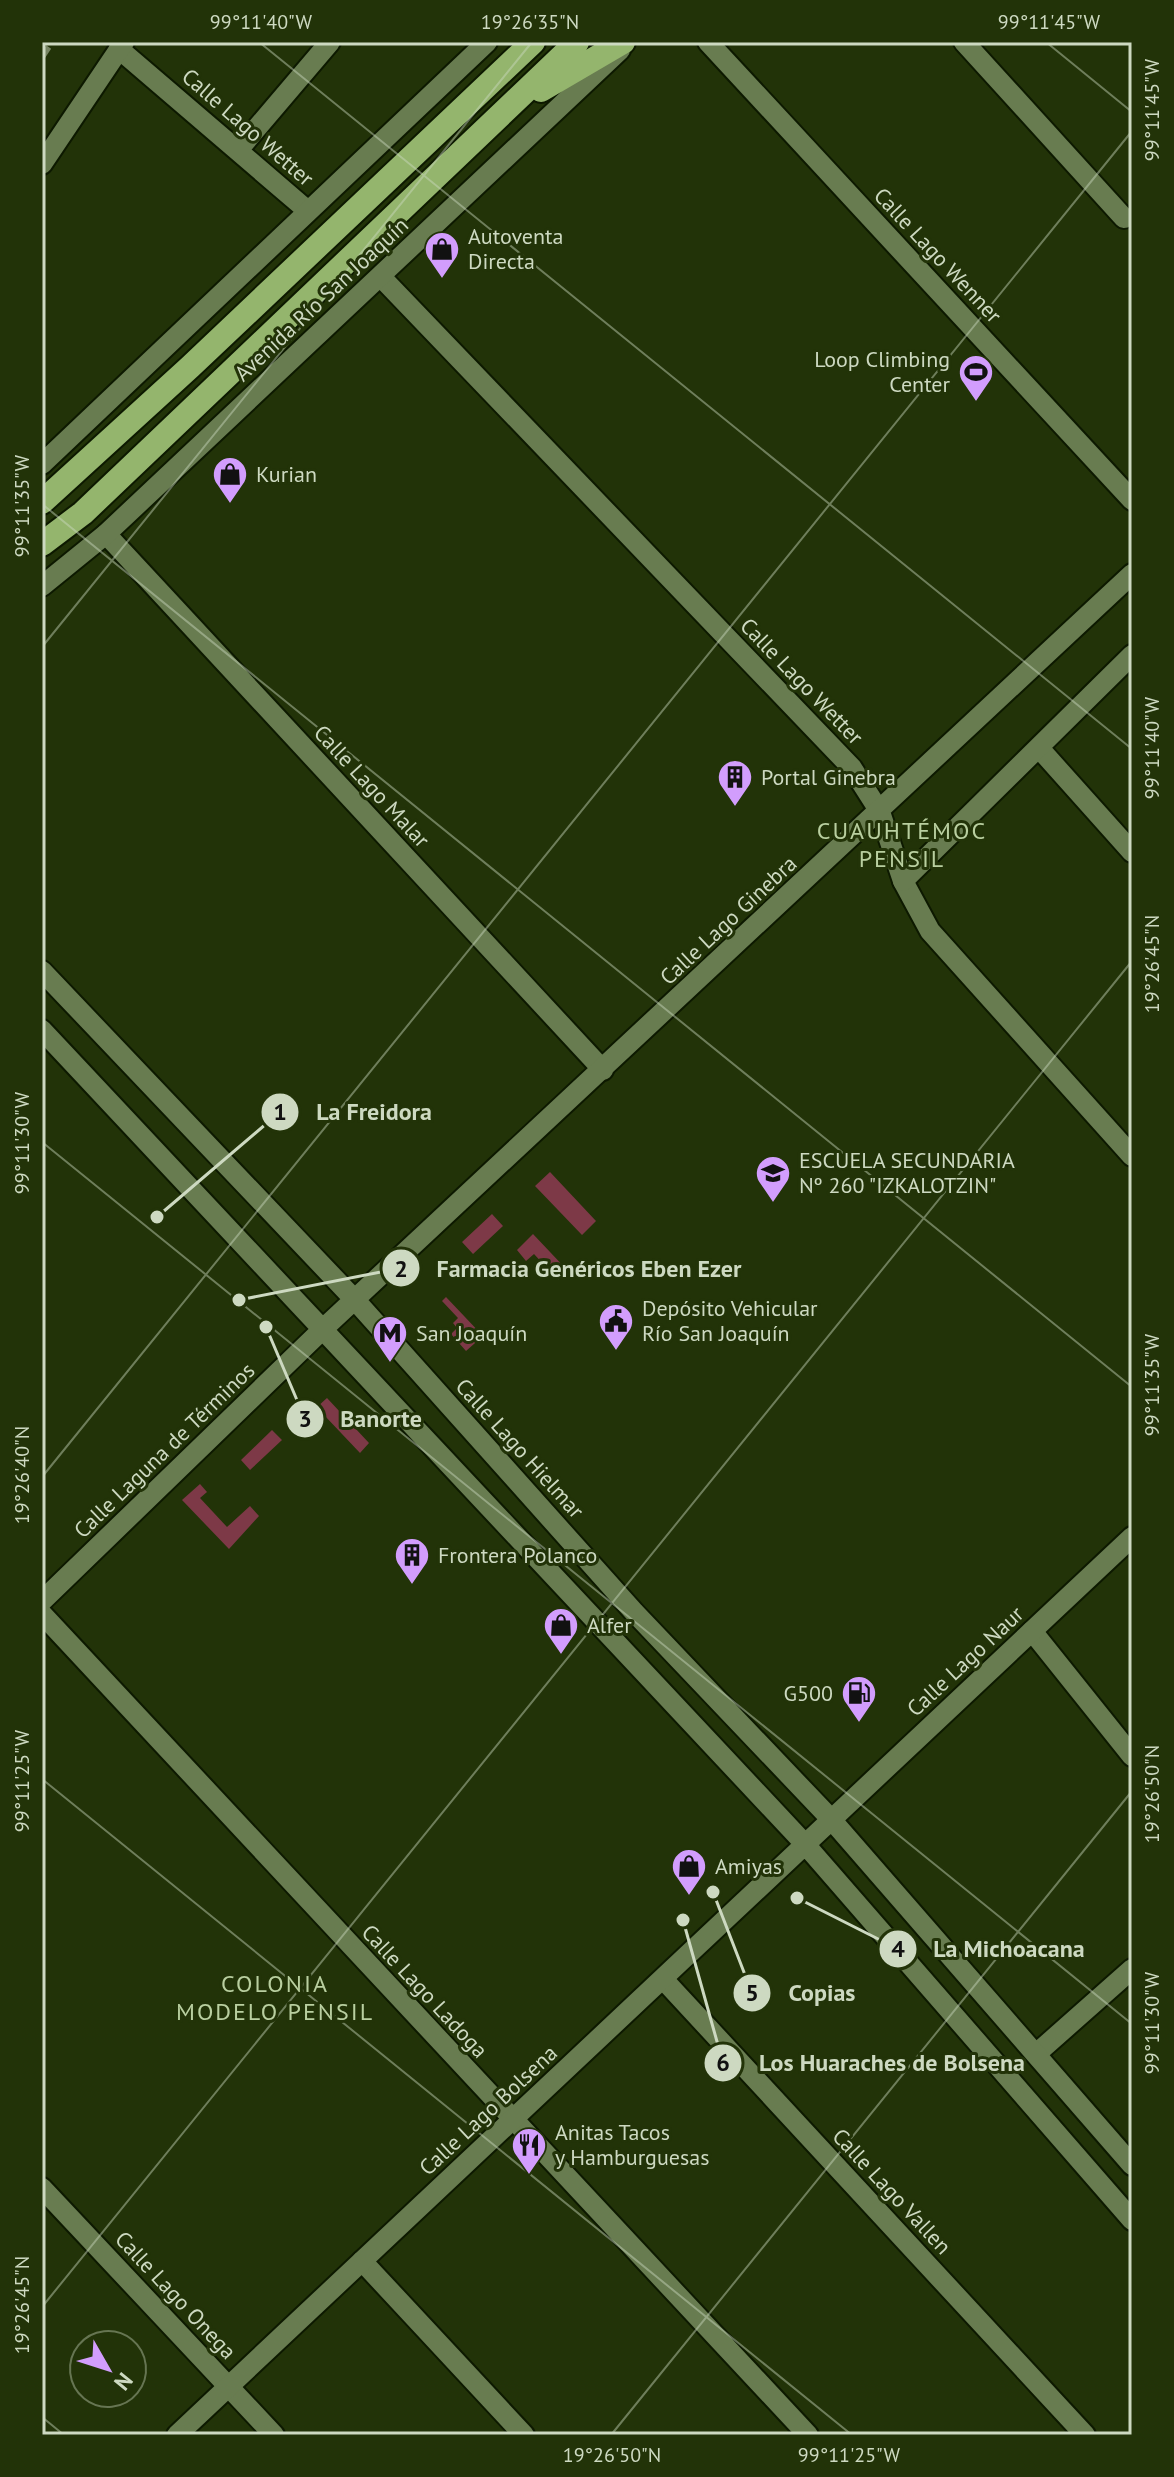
<svg xmlns="http://www.w3.org/2000/svg" width="1174" height="2477" font-family="'PT Sans',sans-serif">
<style>
.green{fill:#7d3947}
.lines{fill:none;stroke-linecap:round;stroke-linejoin:round}
.minor-casing{stroke:#0d1900;stroke-width:24}
.tertiary-casing{stroke:#0d1900;stroke-width:24}
.secondary-casing{stroke:#0d1900;stroke-width:24}
.motorway-casing{stroke:#0d1900;stroke-width:28}
.minor{stroke:#687c50;stroke-width:20}
.tertiary{stroke:#687c50;stroke-width:20}
.secondary{stroke:#687c50;stroke-width:20}
.motorway{stroke:#94b56d;stroke-width:24}
.rail{stroke:#768463;stroke-width:6;stroke-dasharray:12 6;stroke-linecap:butt}
.ticks{fill:none;stroke:#cdd9c1;stroke-width:2;stroke-opacity:0.45}
.labels{text-anchor:middle;dominant-baseline:central;stroke-width:6;stroke-linejoin:round;paint-order:stroke}
.street-label{font-size:22px;fill:#cdd9c1;stroke:#223308}
.poi-label{font-size:22px;fill:#cdd9c1;stroke:#223308;text-anchor:start}
.neighbourhood-label{font-size:24px;letter-spacing:2px;fill:#b9cfa0;stroke:#223308}
.leader{fill:none;stroke:#cdd9c1;stroke-width:3}
.callout-dot{fill:#cdd9c1;stroke:#223308;stroke-width:3}
.mark-label{font-size:24px;text-anchor:middle;font-weight:bold;fill:#111}
.callout-label{font-size:24px;text-anchor:middle;font-weight:bold;fill:#cdd9c1;stroke:#223308;stroke-width:6;stroke-linejoin:round;paint-order:stroke}
.neatline{fill:none;stroke:#cdd9c1;stroke-width:3}
.ticks-label{font-size:20px;text-anchor:middle;fill:#cdd9c1}
</style>
<rect width="100%" height="100%" fill="#223308"/>
<!-- green -->
<path class="green" d="M550,1172L596,1221L582,1235L535,1186Z
M492,1214L503,1226L473,1254L462,1242Z
M533,1234L568,1271L558,1280L534,1254L526,1261L517,1250Z
M446,1297L483,1336L466,1351L451,1334L457,1328L453,1323L458,1318L442,1301Z
M327,1398L369,1443L360,1453L324,1415L314,1424L307,1416Z
M272,1430L282,1440L250,1470L241,1460Z
M200,1484L207,1492L200,1498L227,1527L250,1506L259,1516L229,1549L182,1500Z"/>
<g class="lines">
<!-- minor casing -->
<g class="minor-casing">
<path id="minor" d="M708,42L1132,500
M964,42L1124,218
M119,49L308,211
M239,149L330,42
M382,278L852,768L880,812
M106,534L603,1070
M1039,748L1132,852
M903,881L930,931L1132,1156
M42,1614L808,2435
M1032,1631L1132,1756
M663,1979L1085,2435
M1036,2054L1132,1969
M42,2188L274,2435
M362,2261L524,2435"/>
</g>
<!-- tertiary casing -->
<g class="tertiary-casing">
<path id="tertiary" d="M42,164L124,42
M880,812L903,881L1132,655
M42,971L355,1300L634,1612L830,1818L1132,2165
M42,1030L804,1843L1132,2220
M42,1601L324,1328L1132,574
M177,2435L1132,1537"/>
</g>
<!-- secondary casing -->
<g class="secondary-casing">
<path id="secondary" d="M42,464L487,42
M42,586L106,534L620,50"/>
</g>
<!-- motorway casing -->
<g class="motorway-casing">
<path id="motorway" d="M541,90L623,42
M42,502L190,367L533,42
M42,544L83,513L577,42"/>
</g>
<!-- minor -->
<use href="#minor" class="minor"/>
<!-- tertiary -->
<use href="#tertiary" class="tertiary"/>
<!-- secondary -->
<use href="#secondary" class="secondary"/>
<!-- motorway -->
<use href="#motorway" class="motorway"/>
<!-- rail -->
<path class="rail" d="M42,57L52,42"/>
</g>
<!-- ticks -->
<path class="ticks" d="M259,42L1132,749M1046,42L1132,112M42,504L1132,1387M42,647L532,42M42,1142L1132,2024M42,1477L1132,131M42,1779L852,2435M42,2307L1132,961M42,2417L64,2435M611,2435L1132,1791"/>
<!-- icons -->
<defs>
<g id="shop-pin" transform="scale(1.8)"><path d="M0 17L-7.5 6A9.5 9.5 0 1 1 7.5 6Z" fill="#d29dfd" stroke="#223308"/><path d="M-5-2.5h2.3a2.7 3.5 0 0 1 5.4 0H5L5.5 6h-11ZM-1.5-2.5h3a1.5 2.3 0 0 0-3 0Z" fill="#111"/></g>
<g id="stadium-pin" transform="scale(1.8)"><path d="M0 17L-7.5 6A9.5 9.5 0 1 1 7.5 6Z" fill="#d29dfd" stroke="#223308"/><path d="M0-5a6.5 5 0 1 0 0 10a6.5 5 0 1 0 0-10ZM-3.5-1.8h7v3.6h-7Z" fill="#111"/></g>
<g id="building-pin" transform="scale(1.8)"><path d="M0 17L-7.5 6A9.5 9.5 0 1 1 7.5 6Z" fill="#d29dfd" stroke="#223308"/><path d="M-4-6H4V6H1V3H-1V6H-4ZM-2.5-4.3h1.7v1.8h-1.7ZM.8-4.3h1.7v1.8H.8ZM-2.5-1h1.7V.8h-1.7ZM.8-1h1.7V.8H.8Z" fill="#111"/></g>
<g id="school-pin" transform="scale(1.8)"><path d="M0 17L-7.5 6A9.5 9.5 0 1 1 7.5 6Z" fill="#d29dfd" stroke="#223308"/><path d="M0-5L7-2L0 1L-7-2ZM-4 1L0 2.5L4 1V4Q0 6-4 4Z" fill="#111"/></g>
<g id="civic-pin" transform="scale(1.8)"><path d="M0 17L-7.5 6A9.5 9.5 0 1 1 7.5 6Z" fill="#d29dfd" stroke="#223308"/><path d="M-.6-6.5H3V-4.5H.6V-3L4-1V1h2V6H-6V1h2V-1L-.6-3ZM-1.2 2.5V6h2.4V2.5Z" fill="#111"/></g>
<g id="metro-pin" transform="scale(1.8)"><path d="M0 17L-7.5 6A9.5 9.5 0 1 1 7.5 6Z" fill="#d29dfd" stroke="#223308"/><path d="M-5.5 5V-5H-3L0 0L3-5H5.5V5H3V-.5L0 4L-3-.5V5Z" fill="#111"/></g>
<g id="fuel-pin" transform="scale(1.8)"><path d="M0 17L-7.5 6A9.5 9.5 0 1 1 7.5 6Z" fill="#d29dfd" stroke="#223308"/><path d="M-5.5-6h7V0h2V4h1.3V-2.5L3-4.5l.8-.8L6-3V5H2.5V1h-1V6h-7ZM-4.2-4.7v3.2H.2V-4.7Z" fill="#111"/></g>
<g id="restaurant-pin" transform="scale(1.8)"><path d="M0 17L-7.5 6A9.5 9.5 0 1 1 7.5 6Z" fill="#d29dfd" stroke="#223308"/><path d="M-5-6h1v4h1v-4h1v4h1v-4h1v5L-1.5 .5V6h-2V.5L-5-1ZM5-6V6H3V1.5H1.5Q1.5-4 5-6Z" fill="#111"/></g>
</defs>
<g fill-rule="evenodd">
<use href="#shop-pin" x="442" y="249"/>
<use href="#stadium-pin" x="976" y="372"/>
<use href="#shop-pin" x="230" y="474"/>
<use href="#building-pin" x="735" y="777"/>
<use href="#school-pin" x="773" y="1173"/>
<use href="#civic-pin" x="616" y="1321"/>
<use href="#metro-pin" x="390" y="1333"/>
<use href="#building-pin" x="412" y="1555"/>
<use href="#shop-pin" x="561" y="1625"/>
<use href="#fuel-pin" x="859" y="1693"/>
<use href="#shop-pin" x="689" y="1866"/>
<use href="#restaurant-pin" x="529" y="2145"/>
</g>
<g class="labels">
<!-- street labels -->
<g class="street-label">
<text transform="translate(248 127) rotate(41)">Calle Lago Wetter</text>
<text transform="translate(938 255) rotate(47)">Calle Lago Wenner</text>
<text transform="translate(321 299) rotate(-43)">Avenida Río San Joaquín</text>
<text transform="translate(802 681) rotate(46)">Calle Lago Wetter</text>
<text transform="translate(372 786) rotate(47)">Calle Lago Malar</text>
<text transform="translate(728 920) rotate(-43)">Calle Lago Ginebra</text>
<text transform="translate(520 1448) rotate(48)">Calle Lago Hielmar</text>
<text transform="translate(164 1450) rotate(-44)">Calle Laguna de Términos</text>
<text transform="translate(965 1661) rotate(-43)">Calle Lago Naur</text>
<text transform="translate(425 1991) rotate(47)">Calle Lago Ladoga</text>
<text transform="translate(488 2110) rotate(-43)">Calle Lago Bolsena</text>
<text transform="translate(892 2191) rotate(47)">Calle Lago Vallen</text>
<text transform="translate(176 2295) rotate(47)">Calle Lago Onega</text>
</g>
<!-- poi labels -->
<g class="poi-label">
<text x="468" y="236">Autoventa<tspan x="468" dy="25">Directa</tspan></text>
<text x="950" y="359" text-anchor="end">Loop Climbing<tspan x="950" dy="25">Center</tspan></text>
<text x="256" y="474">Kurian</text>
<text x="761" y="777">Portal Ginebra</text>
<text x="799" y="1160">ESCUELA SECUNDARIA<tspan x="799" dy="25">Nº 260 "IZKALOTZIN"</tspan></text>
<text x="642" y="1308">Depósito Vehicular<tspan x="642" dy="25">Río San Joaquín</tspan></text>
<text x="416" y="1333">San Joaquín</text>
<text x="438" y="1555">Frontera Polanco</text>
<text x="587" y="1625">Alfer</text>
<text x="833" y="1693" text-anchor="end">G500</text>
<text x="715" y="1866">Amiyas</text>
<text x="555" y="2132">Anitas Tacos<tspan x="555" dy="25">y Hamburguesas</tspan></text>
</g>
<!-- neighbourhood labels -->
<g class="neighbourhood-label">
<text x="902" y="830">CUAUHTÉMOC<tspan x="902" dy="28">PENSIL</tspan></text>
<text x="275" y="1983">COLONIA<tspan x="275" dy="28">MODELO PENSIL</tspan></text>
</g>
</g>
<!-- callouts -->
<path class="leader" d="M157 1217L280 1112M239 1300L401 1268M266 1327L305 1419M797 1898L898 1949M713 1892L752 1993M683 1920L723 2063"/>
<g class="callout-dot">
<circle cx="157" cy="1217" r="8"/>
<circle cx="239" cy="1300" r="8"/>
<circle cx="266" cy="1327" r="8"/>
<circle cx="797" cy="1898" r="8"/>
<circle cx="713" cy="1892" r="8"/>
<circle cx="683" cy="1920" r="8"/>
<circle cx="280" cy="1112" r="20"/>
<circle cx="401" cy="1268" r="20"/>
<circle cx="305" cy="1419" r="20"/>
<circle cx="898" cy="1949" r="20"/>
<circle cx="752" cy="1993" r="20"/>
<circle cx="723" cy="2063" r="20"/>
</g>
<g class="mark-label">
<text x="280" y="1120">1</text>
<text x="401" y="1277">2</text>
<text x="305" y="1427">3</text>
<text x="898" y="1957">4</text>
<text x="752" y="2001">5</text>
<text x="723" y="2071">6</text>
</g>
<g class="callout-label">
<text x="374" y="1120">La Freidora</text>
<text x="589" y="1277">Farmacia Genéricos Eben Ezer</text>
<text x="381" y="1427">Banorte</text>
<text x="1009" y="1957">La Michoacana</text>
<text x="822" y="2001">Copias</text>
<text x="892" y="2071">Los Huaraches de Bolsena</text>
</g>
<!-- border -->
<rect width="1174" height="2477" fill="none" stroke="#223308" stroke-width="88"/>
<!-- north arrow -->
<g transform="translate(108 2369) rotate(129)"><circle r="38" fill="#223308" stroke="#667552" stroke-width="2"/>
<path d="M0-6L14 30L0 20L-14 30Z" fill="#d29dfd"/>
<text y="-12" font-size="22" font-weight="bold" text-anchor="middle" fill="#cdd9c1">N</text>
</g>
<rect x="44" y="44" width="1086" height="2389" class="neatline"/>
<g class="ticks-label">
<text x="261" y="29">99°11'40"W</text>
<text x="530" y="29">19°26'35"N</text>
<text x="1049" y="29">99°11'45"W</text>
<text transform="translate(1152 110) rotate(-90)" y="7">99°11'45"W</text>
<text transform="translate(22 506) rotate(-90)" y="7">99°11'35"W</text>
<text transform="translate(1152 748) rotate(-90)" y="7">99°11'40"W</text>
<text transform="translate(1152 964) rotate(-90)" y="7">19°26'45"N</text>
<text transform="translate(22 1143) rotate(-90)" y="7">99°11'30"W</text>
<text transform="translate(1152 1385) rotate(-90)" y="7">99°11'35"W</text>
<text transform="translate(22 1475) rotate(-90)" y="7">19°26'40"N</text>
<text transform="translate(22 1781) rotate(-90)" y="7">99°11'25"W</text>
<text transform="translate(1152 1794) rotate(-90)" y="7">19°26'50"N</text>
<text transform="translate(1152 2023) rotate(-90)" y="7">99°11'30"W</text>
<text transform="translate(22 2305) rotate(-90)" y="7">19°26'45"N</text>
<text x="612" y="2462">19°26'50"N</text>
<text x="849" y="2462">99°11'25"W</text>
</g>
</svg>
